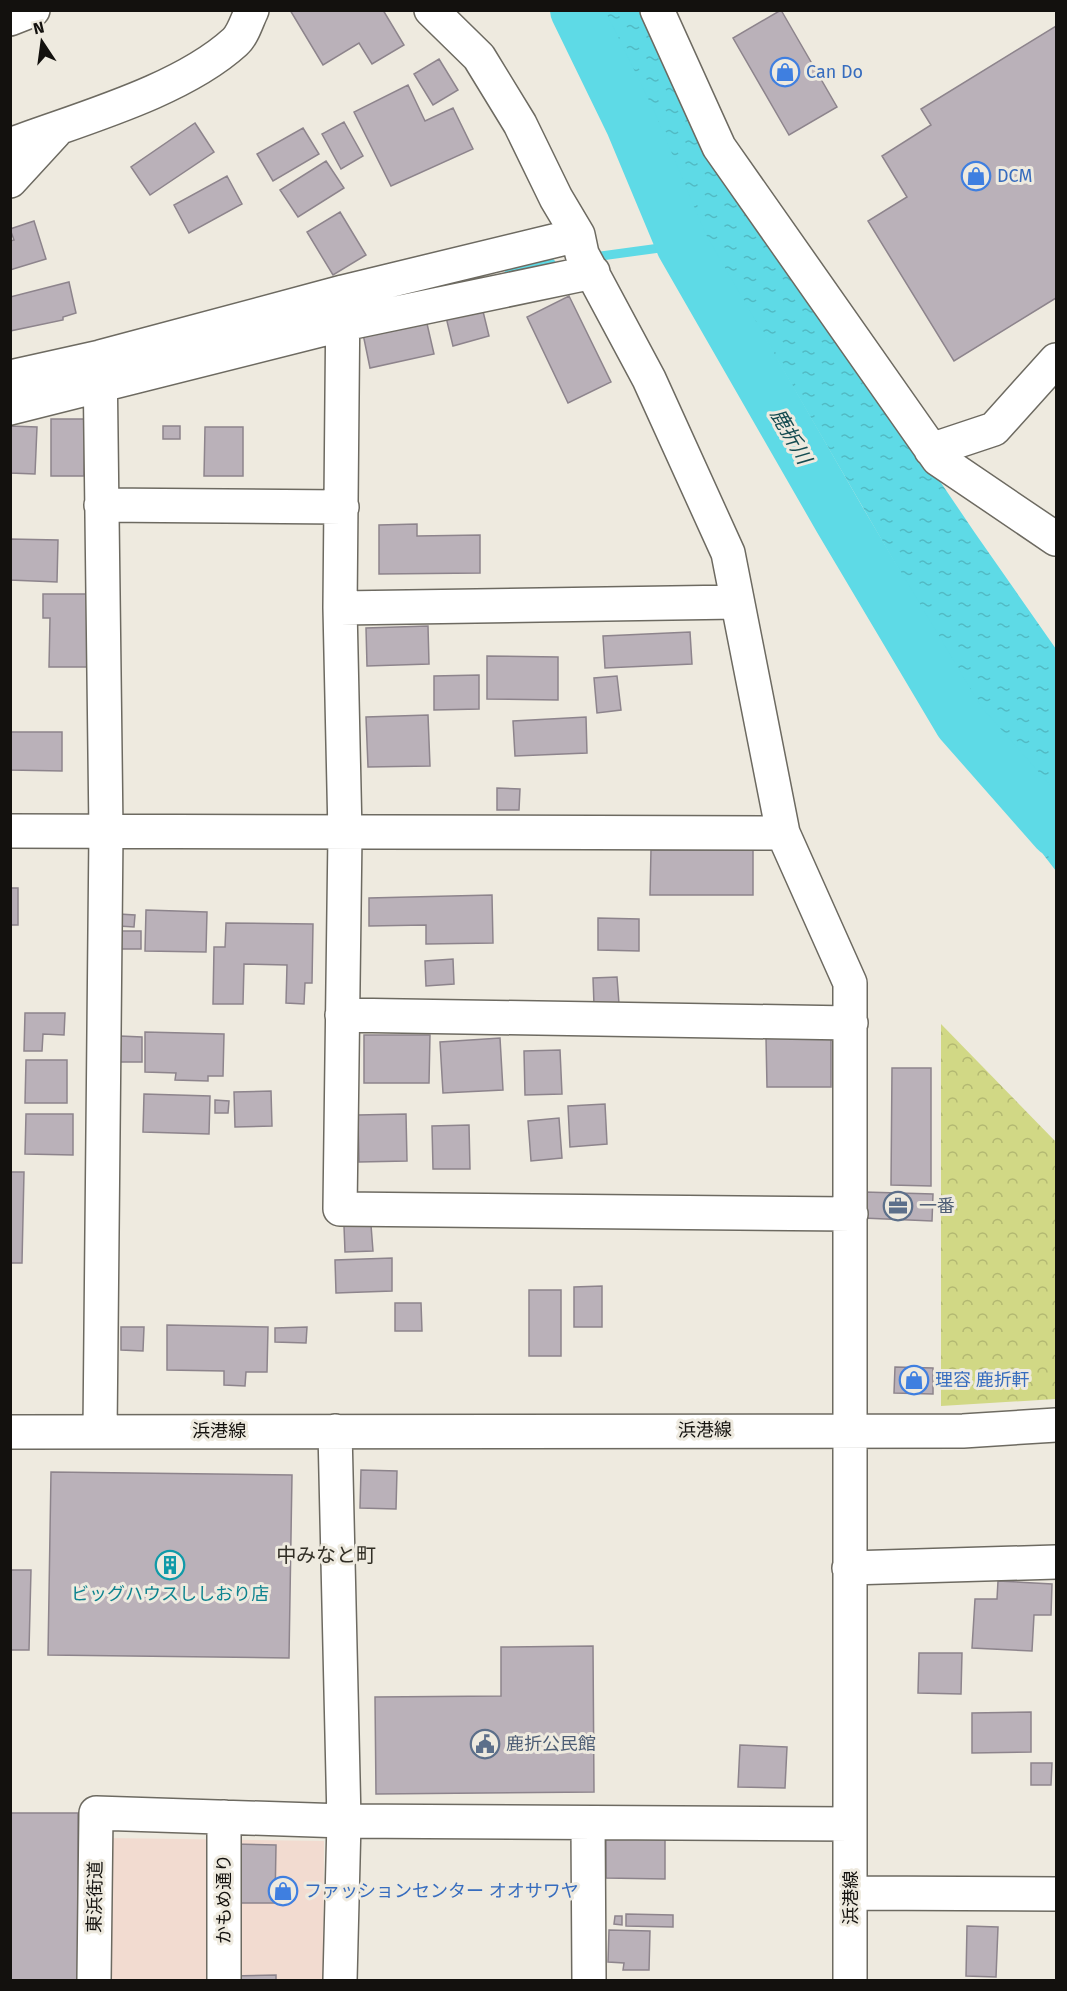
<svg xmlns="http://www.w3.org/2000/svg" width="1067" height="1991" font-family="'Fira Sans','Noto Sans JP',sans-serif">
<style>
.commercial{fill:#f2dbd0}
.park{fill:url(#park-crowns)}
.water{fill:url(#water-ripples)}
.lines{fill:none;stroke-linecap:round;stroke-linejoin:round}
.stream{stroke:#5edae6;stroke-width:9}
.river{stroke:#5edae6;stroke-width:52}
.building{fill:#bab1b9;stroke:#8d848c;stroke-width:1.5}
.minor-casing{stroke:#6d6a61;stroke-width:36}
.highway-casing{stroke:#6d6a61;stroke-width:36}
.minor{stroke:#fff;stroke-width:33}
.highway{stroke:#fff;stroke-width:33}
.labels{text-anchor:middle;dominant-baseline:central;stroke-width:6;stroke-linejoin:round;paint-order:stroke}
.shop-label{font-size:18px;fill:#366cbe;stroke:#eeeadf;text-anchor:start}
.service-label{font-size:18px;fill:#4e5e75;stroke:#eeeadf;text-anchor:start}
.street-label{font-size:18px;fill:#13110e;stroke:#eeeadf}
.culture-label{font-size:18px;fill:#0d838f;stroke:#eeeadf}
.water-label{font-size:20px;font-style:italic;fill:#154c51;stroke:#eeeadf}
.neighbourhood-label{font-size:20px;fill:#312e25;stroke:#eeeadf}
</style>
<defs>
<pattern id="park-crowns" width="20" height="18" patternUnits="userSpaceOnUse" patternTransform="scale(1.5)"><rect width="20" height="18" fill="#d1d885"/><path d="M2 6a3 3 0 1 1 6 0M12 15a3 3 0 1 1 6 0" fill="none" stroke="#b3b872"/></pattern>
<pattern id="water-ripples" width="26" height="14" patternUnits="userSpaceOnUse" patternTransform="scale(1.5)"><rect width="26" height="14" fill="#5edae6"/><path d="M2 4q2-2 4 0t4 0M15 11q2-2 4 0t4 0" fill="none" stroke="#51bac4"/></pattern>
</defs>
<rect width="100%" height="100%" fill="#eeeadf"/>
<!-- commercial -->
<path class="commercial" d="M103,1838L324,1841L323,1980H104Z"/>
<!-- park -->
<path class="park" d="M941,1024L1056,1142V1399L941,1406Z"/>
<!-- water -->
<path class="water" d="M585,11H652L742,189L975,533L1056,649V871L950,733L909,587L652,144Z"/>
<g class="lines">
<!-- stream -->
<path class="stream" d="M601,256L682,245
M509,273L551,263"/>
<!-- river -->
<path class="river" d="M576,10L631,123L682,245L840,520L960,722L1056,831"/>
</g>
<!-- building -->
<path class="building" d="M290,10H383L404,45L372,64L359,43L323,65Z
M781,10L837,107L789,135L733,38Z
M1056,26V298L954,361L868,221L907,197L882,156L931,125L921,109Z
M439,59L458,90L433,105L414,74Z
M408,85L425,121L453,108L473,149L391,186L354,112Z
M344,122L363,156L341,169L322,134Z
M195,123L214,152L150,195L131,167Z
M303,128L319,154L273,181L257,154Z
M326,161L344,188L298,217L280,190Z
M227,176L242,204L189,233L174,205Z
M340,212L366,255L333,275L307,232Z
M34,221L46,259L10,270V241L14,240L10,229Z
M69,282L76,313L63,317V320L10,331V297Z
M569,296L611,382L568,403L527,317Z
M481,303L489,336L453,346L445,313Z
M425,315L434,354L370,368L362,329Z
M51,419H85L84,476H51Z
M10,426L37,427L35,474L10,473Z
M163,426H180V439H163Z
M205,427H243V476H204Z
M417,524V536L480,535V573L379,574V525Z
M10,539L58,540L57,582L10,580Z
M43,594H90V667H49L50,618H43Z
M428,626L429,664L367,666L366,628Z
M690,632L692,664L605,668L603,636Z
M487,656L558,657V700L487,699Z
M479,675V709L434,710V676Z
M617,676L621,710L597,713L594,678Z
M428,715L430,766L368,767L366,717Z
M586,717L587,753L515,756L513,721Z
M10,732H62V771L10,770Z
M497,788L520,789L519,810H497Z
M651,850H753V895H650Z
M10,888H18V925H10Z
M492,895L493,943L426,944V925L369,926V898Z
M146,910L207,912L206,952L145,951Z
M119,914L135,915L134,927L119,926Z
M598,918L639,919V951L598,950Z
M226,923L313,924L312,983H305L304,1004L286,1003L287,965L244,964L243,1004H213L214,947H225Z
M119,931H141V949H118Z
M453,959L454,984L426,986L425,961Z
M617,977L619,1004L594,1005L593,978Z
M25,1013H65L64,1035L43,1034L42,1051H24Z
M145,1032L224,1034L223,1076H208V1081L175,1080L176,1073L145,1072Z
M364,1035H430L429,1083H364Z
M120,1036L142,1037V1062H120Z
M500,1038L503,1090L443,1093L440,1042Z
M766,1038H831V1087H767Z
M560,1050L562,1094L525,1095L524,1051Z
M26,1060H67V1103H25Z
M892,1068H931V1186L891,1185Z
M271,1091L272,1126L235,1127L234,1092Z
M144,1094L210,1096L209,1134L143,1132Z
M215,1100L229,1101L228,1113H215Z
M605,1104L607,1144L570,1147L568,1106Z
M26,1114H73V1155L25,1154Z
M406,1114L407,1161L359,1162L358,1115Z
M559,1118L562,1158L531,1161L528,1121Z
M469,1125L470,1169H433L432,1126Z
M10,1172H24L22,1263H10Z
M864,1192L933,1194L932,1221L863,1218Z
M371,1225L373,1251L345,1252L344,1226Z
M392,1258V1291L336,1293L335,1260Z
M602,1286V1327H574V1287Z
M529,1290H561V1356H529Z
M395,1303H421L422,1331H395Z
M167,1325L268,1327L267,1372H246L245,1386L224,1385V1371L167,1370Z
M121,1327H144L143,1351L121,1350Z
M307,1327L306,1343L275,1342V1328Z
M895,1367L933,1368V1394L894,1393Z
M361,1470L397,1471L396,1509L360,1508Z
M51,1472L292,1475L289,1658L48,1655Z
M10,1570H31L29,1650H10Z
M998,1581L1052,1584L1051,1615H1034L1032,1651L972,1648L975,1599H997Z
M593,1646L594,1792L376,1794L375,1697L501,1696V1647Z
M919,1653H962L961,1694L918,1693Z
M1031,1712V1752L972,1753V1713Z
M740,1745L787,1747L785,1788L738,1787Z
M1031,1763H1052L1051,1785H1031Z
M10,1813H78V1980H10Z
M606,1838H665V1879L606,1878Z
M233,1844L276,1845L275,1903H232Z
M626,1914L673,1915V1927L626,1926Z
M615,1916H622V1925L614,1924Z
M967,1926L998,1927L996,1977L966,1976Z
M609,1930L650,1931L649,1970H623L624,1963L608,1962Z
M276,1975V1980H231V1976Z"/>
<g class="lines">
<!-- minor casing -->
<g class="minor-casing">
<path id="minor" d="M431,10L479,57L520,124L556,198L578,235L582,254L649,379L728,553L783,833L850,983V1980
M657,10L719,147L938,459L1056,539
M343,292L340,608L345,834L340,1209L851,1214
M100,357L106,832L100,1432
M10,377L100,357L343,292L578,235
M10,408L344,324L593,272
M931,450L994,429L1056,360
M101,505L342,507
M340,608L737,602
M10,831L783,833
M342,1015L851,1023
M335,1431L344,1821L340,1980
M10,1432L963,1431L1056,1425
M849,1568L1056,1562
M588,1823L589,1980
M851,1893L1056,1894
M94,1980L96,1813L344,1821L850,1824
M224,1980V1817"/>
</g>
<!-- highway casing -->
<g class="highway-casing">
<path id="highway" d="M10,19L33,10
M10,145C79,119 180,92 235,42C243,35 247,20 252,10
M10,181L55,132"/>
</g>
<!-- minor -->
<use href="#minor" class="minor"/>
<!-- highway -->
<use href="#highway" class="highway"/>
</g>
<!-- icons -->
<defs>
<g id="shop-ring" transform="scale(1.5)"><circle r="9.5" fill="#eeeadf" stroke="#3f7fe0" stroke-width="1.5"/><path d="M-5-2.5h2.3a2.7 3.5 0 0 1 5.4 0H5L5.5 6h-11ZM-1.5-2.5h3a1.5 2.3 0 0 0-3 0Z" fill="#3f7fe0"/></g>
<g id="office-ring" transform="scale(1.5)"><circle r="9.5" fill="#eeeadf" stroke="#5c6f8a" stroke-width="1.5"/><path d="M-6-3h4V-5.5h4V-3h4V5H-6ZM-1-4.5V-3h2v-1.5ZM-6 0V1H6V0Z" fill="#5c6f8a"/></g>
<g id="building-ring" transform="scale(1.5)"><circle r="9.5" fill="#eeeadf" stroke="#0f9aa8" stroke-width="1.5"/><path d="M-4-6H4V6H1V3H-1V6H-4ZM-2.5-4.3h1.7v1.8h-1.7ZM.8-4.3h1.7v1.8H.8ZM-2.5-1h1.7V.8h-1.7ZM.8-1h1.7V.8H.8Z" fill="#0f9aa8"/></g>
<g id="civic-ring" transform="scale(1.5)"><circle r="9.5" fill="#eeeadf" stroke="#5c6f8a" stroke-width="1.5"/><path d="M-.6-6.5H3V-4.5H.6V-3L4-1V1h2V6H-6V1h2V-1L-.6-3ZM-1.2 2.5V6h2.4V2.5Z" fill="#5c6f8a"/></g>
</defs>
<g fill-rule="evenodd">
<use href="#shop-ring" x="785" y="72"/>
<use href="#shop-ring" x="976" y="176"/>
<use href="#office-ring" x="898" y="1206"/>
<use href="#shop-ring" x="914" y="1380"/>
<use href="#building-ring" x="170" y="1565"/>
<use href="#civic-ring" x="485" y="1744"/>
<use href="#shop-ring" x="283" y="1891"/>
</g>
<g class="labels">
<!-- shop labels -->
<g class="shop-label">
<text x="806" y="72">Can Do</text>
<text x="997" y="176">DCM</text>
<text x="935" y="1380">理容 鹿折軒</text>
<text x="304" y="1891">ファッションセンター オオサワヤ</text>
</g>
<!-- service labels -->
<g class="service-label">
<text x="919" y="1206">一番</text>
<text x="506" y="1744">鹿折公民館</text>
</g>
<!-- street labels -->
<g class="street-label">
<text transform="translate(705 1430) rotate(-1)">浜港線</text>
<text x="219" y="1431">浜港線</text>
<text transform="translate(95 1897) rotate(-89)">東浜街道</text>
<text transform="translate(851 1898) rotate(-90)">浜港線</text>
<text transform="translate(224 1899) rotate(-90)">かもめ通り</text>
</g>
<!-- culture labels -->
<g class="culture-label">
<text x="170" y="1594">ビッグハウスししおり店</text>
</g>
<!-- water labels -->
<g class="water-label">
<text transform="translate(791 436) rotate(60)">鹿折川</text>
</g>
<!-- neighbourhood labels -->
<g class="neighbourhood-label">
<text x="326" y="1555">中みなと町</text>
</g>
</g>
<!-- border -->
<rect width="1067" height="1991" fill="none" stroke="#13110e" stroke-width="24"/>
<!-- north arrow -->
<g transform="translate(42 42) rotate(347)" stroke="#eeeadf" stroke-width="4.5" paint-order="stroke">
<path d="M0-4.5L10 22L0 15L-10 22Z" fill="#13110e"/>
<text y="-9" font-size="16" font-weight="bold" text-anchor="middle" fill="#13110e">N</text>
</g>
</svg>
